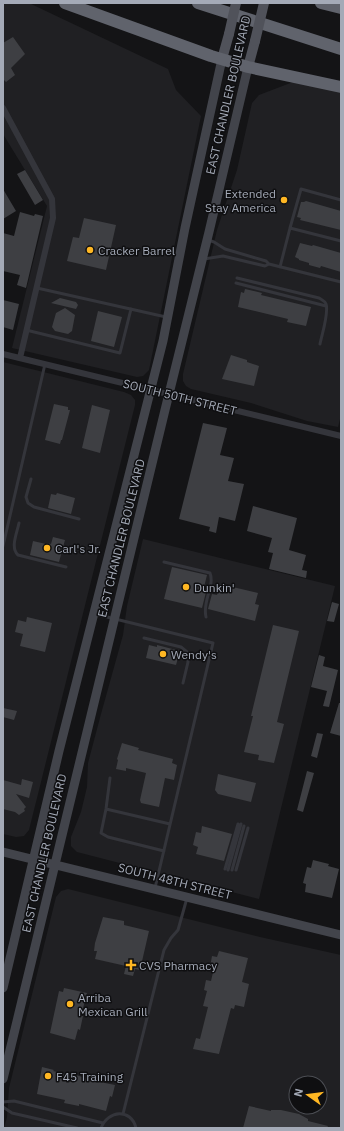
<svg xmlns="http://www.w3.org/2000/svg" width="344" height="1131" font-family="'IBM Plex Sans',sans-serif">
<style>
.built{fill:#202023;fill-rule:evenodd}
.building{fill:#3e3f43}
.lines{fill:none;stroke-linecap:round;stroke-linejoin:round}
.lane{stroke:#34353b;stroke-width:3}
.street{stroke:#34353b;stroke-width:6}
.secondary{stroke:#42444b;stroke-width:9}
.primary{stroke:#50525a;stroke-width:10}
.highway{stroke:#60636c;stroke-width:12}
.primary-bridge{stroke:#50525a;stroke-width:10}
.poi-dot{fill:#ffb723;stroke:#0f0f11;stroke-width:1.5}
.labels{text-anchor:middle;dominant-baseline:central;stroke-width:3;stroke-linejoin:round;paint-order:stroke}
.street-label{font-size:12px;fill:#a4aab7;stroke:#0f0f11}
.poi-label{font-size:12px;fill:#a4aab7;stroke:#0f0f11;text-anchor:start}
</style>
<rect width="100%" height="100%" fill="#141416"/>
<!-- built -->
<path class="built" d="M3,3H29L168,69L176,90L201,116L149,370L143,376L137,377L12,348L47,206L3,134Z
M293,82L341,92V415L338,427L307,421L251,403L191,389L186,386L183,381V374L217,230L237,170L252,103L259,95Z
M3,362L124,392L131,395L135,400V405L29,830L24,836L16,837L3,834Z
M143,539L335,586L259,899L77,852L71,846V837L81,812L87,787L88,763L101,714L123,635L127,606Z
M68,889L260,937L341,955V1128H4L7,1117L9,1088L56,897L61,891ZM296,1083H320V1107H296Z"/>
<!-- building -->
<path class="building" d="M13,37L25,54L11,68L15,75L6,82L3,79V43Z
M25,170L43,200L35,205L17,174Z
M3,189L16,211L3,219Z
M306,201L341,211V230L300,220L301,218L297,217L301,202H304Z
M20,212L34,216L35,214L43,216L26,288L17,285L20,275L3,271V233L14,236Z
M84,218L116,225L106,270L67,261L73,237L79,238Z
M300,243L312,246L313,245L341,253V272L321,266L320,268L309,265V263L299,260V259L295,257Z
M245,289L262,293L261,295L311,307L306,326L287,322L288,319L238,307L241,292L244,293Z
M60,298L76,302L78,305L76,309L51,303Z
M3,300L19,304L13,330L3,327Z
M65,308L75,315L72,331L68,334L55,331L52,327L56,313Z
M98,311L122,317L114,347L91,341Z
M231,355L247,360V362L259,366L254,386L222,379Z
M54,404L68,407V410H70L62,440H61L60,444L45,440Z
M92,405L110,410L100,453L82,448Z
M203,423L227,428L220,455L234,458L228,481L244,484L235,521L219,517L216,533L209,531L210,527L179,519Z
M57,493L75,498L71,514L48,508L51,494L56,495Z
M253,506L297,518L289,550L306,555L302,570L307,571L306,578L269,569L273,553L268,552L272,538L247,531Z
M53,537L65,540L59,562L30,555L33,541L46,544L47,543L51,544Z
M172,567L207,575L203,591L206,592L202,608L164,599Z
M220,584L258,593L255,604L259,605L255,621L208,609L212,594L217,595Z
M332,602L339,604L334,622L327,621Z
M27,617L52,623L45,652L20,646L23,634L15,632L18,620L26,622Z
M273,625L299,631L277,722L284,724L274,763L258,760L259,755L244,752L253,716H251Z
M149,645L157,647V645L180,651L176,665L146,658Z
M319,655L325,657L323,666L338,670L329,707L323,706L327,691L311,687Z
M339,703H341V736L330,733Z
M3,708L17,711L14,720L3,717Z
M317,733L323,734L317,758L311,756Z
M122,743L139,748L138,750L173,759L172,763L177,765L174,780L165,778L159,807L141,803L140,800L146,773L126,768V771L116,769L118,760L117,759Z
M307,771L314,773L303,812L297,810Z
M218,774L256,783L251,802L218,794L215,790Z
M22,779L33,782L29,798L16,794L26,807L24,809L25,811L19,815L15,812L3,809V780L21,785Z
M202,826L232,834L224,861L196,854L198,847L193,845L196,832L201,833Z
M313,860L329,864L328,866L339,869L332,898L305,892L306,884L303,883L307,867L311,868Z
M103,917L124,921V925L149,931L140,970L135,969L133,976L124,974L126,966L95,959L97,951H94L95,943Z
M219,951L248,958L242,982L249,984L244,1007L235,1005L234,1009L231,1008L219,1054L193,1049L196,1038L200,1039L208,1007L203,1006L207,991L204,990L206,980L211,981L214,968L210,967L212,956L217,957Z
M64,988L87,993L81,1016H83L80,1030L78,1029L75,1040L50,1033L59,991L63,992Z
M42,1067L54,1070L53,1071L72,1076V1074L86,1078L85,1079L115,1085L112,1097L110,1096L106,1111L79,1104V1106L64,1103L65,1100L37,1094Z
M249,1106L271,1111V1110H281L299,1114L308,1119V1121L328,1126L327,1128H243Z"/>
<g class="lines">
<!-- lane -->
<path class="lane" d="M290,228L301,189L341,200
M204,259L223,256L265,266L269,264L266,261L225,249L214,242L208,240
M269,264L341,282
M280,267L290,228L341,241
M237,278L319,298C322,300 325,301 326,304C329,313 322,334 320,344
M236,283L326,306
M37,288L166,317
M26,330L120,353L131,309
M31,479L26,497L28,503L34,507L79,519
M19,523C17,533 10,548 18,555L66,567
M3,546L45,364
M164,562L210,573C215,586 202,601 206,617
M95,614L213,643L155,888
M144,638L181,647L187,652L188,662L183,683
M110,778L106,809L101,833L108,837L164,851
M106,809L170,824
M225,869L238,824
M228,870L241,824
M232,870L244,826
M236,870L248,828
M3,1102L14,1101L103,1123
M3,1107L12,1113L77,1128
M123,1114L164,950L171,938L178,930L187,898
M101,1128C108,1110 131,1108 136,1128"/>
<!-- street -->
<path class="street" d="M3,108L52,199L53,218L20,358
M3,354L341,436"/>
<!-- secondary -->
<path class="secondary" d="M3,852L341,935
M3,988L59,751L163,341L185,228L222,59
M3,1079L165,410L209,232L248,67"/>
<!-- primary -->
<path class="primary" d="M222,59L229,34
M248,67L255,41"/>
<!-- highway -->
<path class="highway" d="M65,3L211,56L248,67L341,87
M198,3L341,49
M321,3L341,8"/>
<!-- primary-bridge -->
<path class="primary-bridge" d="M229,34L236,3
M255,41L264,3"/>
</g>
<!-- markers -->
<g class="poi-dot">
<circle cx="284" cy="200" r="4"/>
<circle cx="90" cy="250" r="4"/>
<circle cx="47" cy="548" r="4"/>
<circle cx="186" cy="587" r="4"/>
<circle cx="163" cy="654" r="4"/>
<path d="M129 959h4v4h4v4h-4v4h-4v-4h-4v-4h4z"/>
<circle cx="70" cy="1004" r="4"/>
<circle cx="48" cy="1076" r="4"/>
</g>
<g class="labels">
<!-- street labels -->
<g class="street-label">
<text transform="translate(228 95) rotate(-77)">EAST CHANDLER BOULEVARD</text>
<text transform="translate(180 397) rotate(14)">SOUTH 50TH STREET</text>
<text transform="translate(121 538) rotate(-76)">EAST CHANDLER BOULEVARD</text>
<text transform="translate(44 853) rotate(-77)">EAST CHANDLER BOULEVARD</text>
<text transform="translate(175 881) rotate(14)">SOUTH 48TH STREET</text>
</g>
<!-- poi labels -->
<g class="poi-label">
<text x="276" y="193" text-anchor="end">Extended<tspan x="276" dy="14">Stay America</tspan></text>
<text x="98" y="250">Cracker Barrel</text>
<text x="55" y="548">Carl's Jr.</text>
<text x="194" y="587">Dunkin'</text>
<text x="171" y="654">Wendy's</text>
<text x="139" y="965">CVS Pharmacy</text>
<text x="78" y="997">Arriba<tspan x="78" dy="14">Mexican Grill</tspan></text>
<text x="56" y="1076">F45 Training</text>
</g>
</g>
<!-- border -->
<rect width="344" height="1131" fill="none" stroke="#a4aab7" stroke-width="8"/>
<!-- north arrow -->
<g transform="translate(308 1095) rotate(284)"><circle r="19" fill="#0f0f11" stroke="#4b4d53"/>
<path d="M0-3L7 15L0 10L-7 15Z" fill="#ffb723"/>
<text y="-6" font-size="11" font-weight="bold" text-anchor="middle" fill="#a4aab7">N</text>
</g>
</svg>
